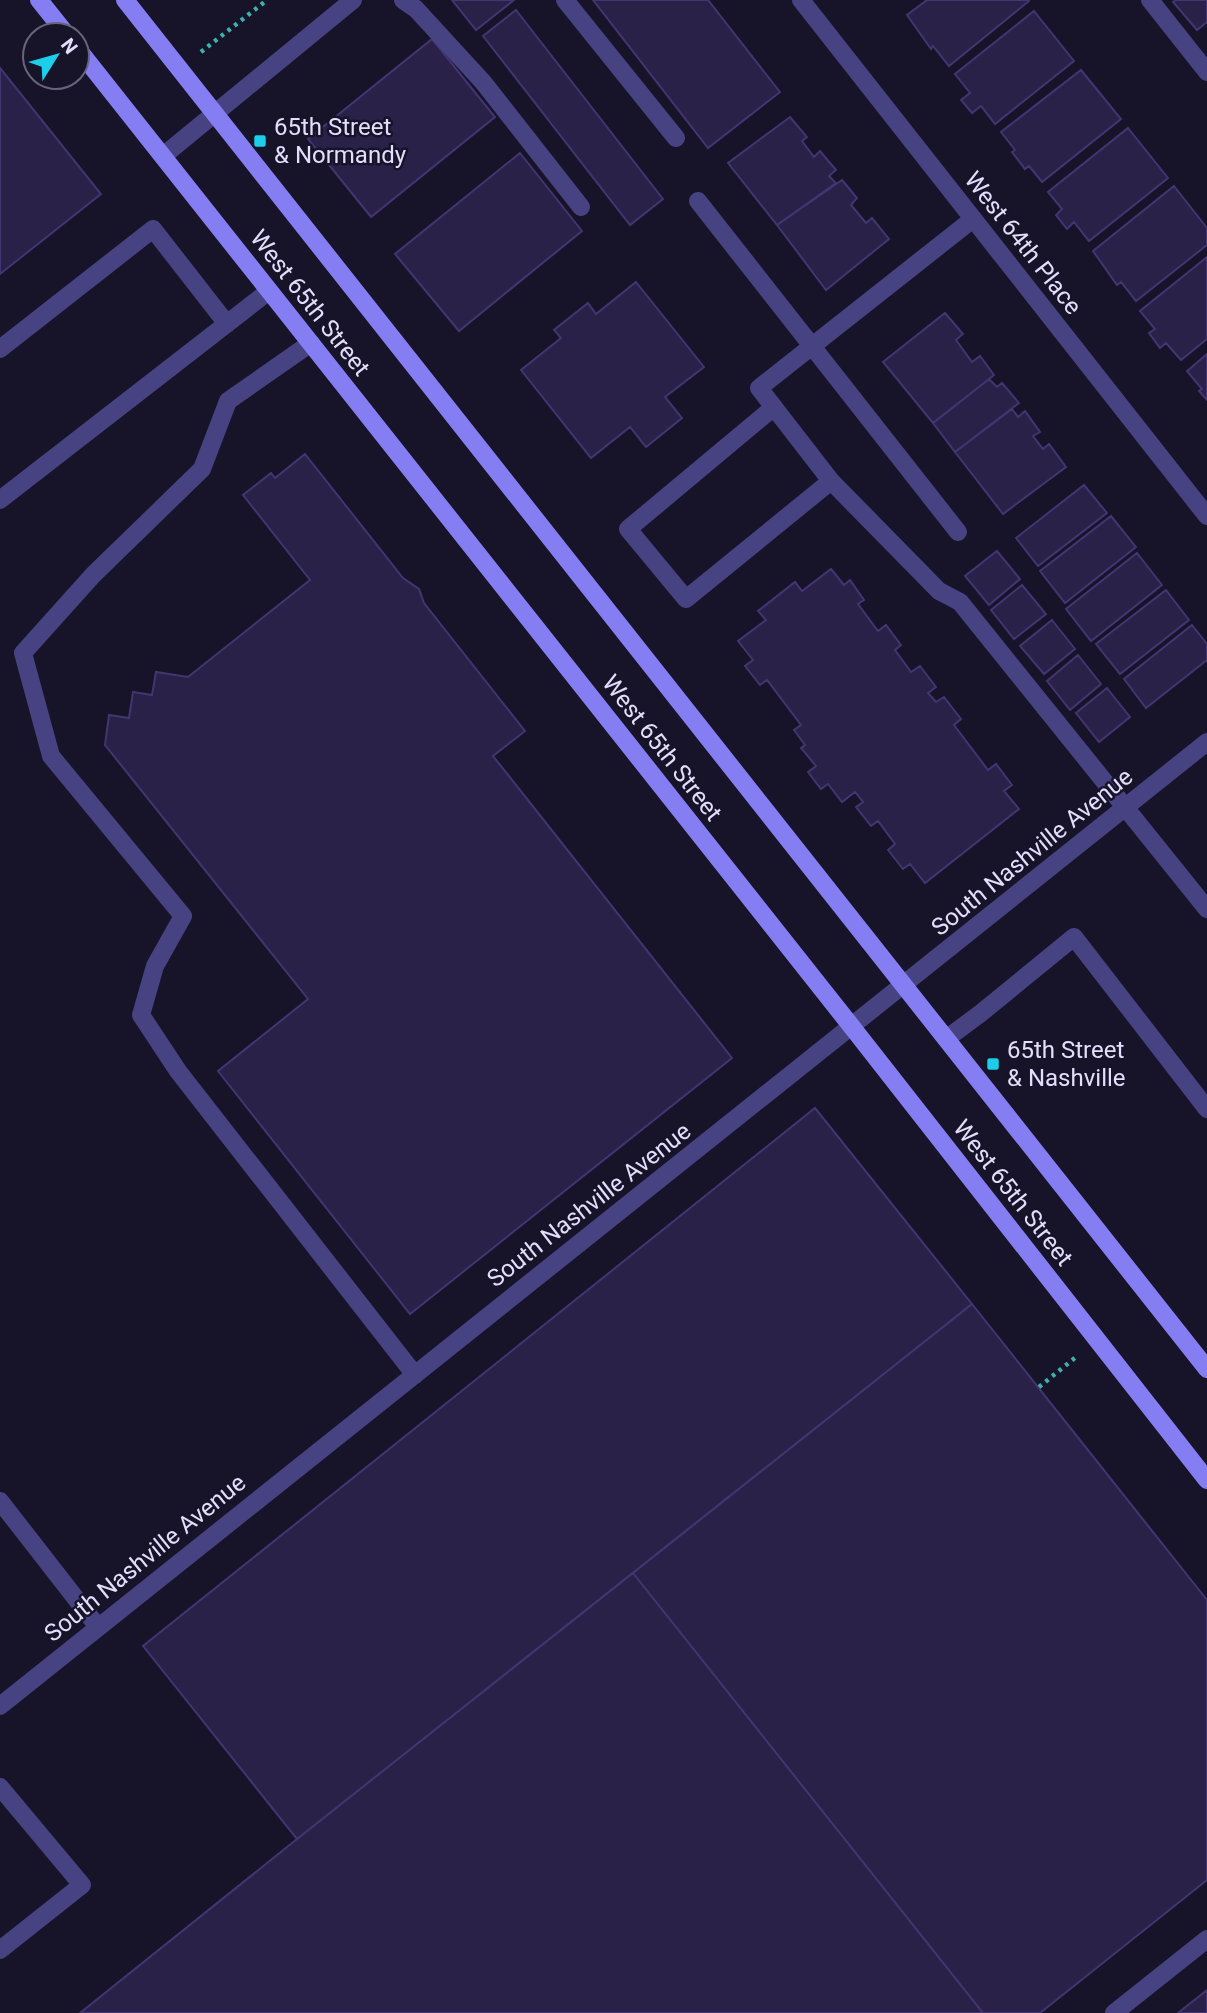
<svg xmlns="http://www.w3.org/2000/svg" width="1207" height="2013" font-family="Roboto,sans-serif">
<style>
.building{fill:#2a2148;stroke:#433571;stroke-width:2}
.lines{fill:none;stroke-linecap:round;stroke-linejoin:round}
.path{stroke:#3db1ae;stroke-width:4.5;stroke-dasharray:3.5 5;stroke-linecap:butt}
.lane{stroke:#474383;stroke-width:18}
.street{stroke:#474383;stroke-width:18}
.secondary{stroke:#857ef3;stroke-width:18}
.poi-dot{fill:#1ccee9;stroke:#171328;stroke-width:2.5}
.labels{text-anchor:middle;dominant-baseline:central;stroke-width:5;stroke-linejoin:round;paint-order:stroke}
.poi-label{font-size:24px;fill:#e2defc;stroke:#171328;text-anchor:start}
.street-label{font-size:24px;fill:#e2defc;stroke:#171328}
</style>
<rect width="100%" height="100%" fill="#171328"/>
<!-- building -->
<path class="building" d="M452,0H514L476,30Z
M593,0H708L780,92L708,148Z
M927,0H1028L1029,1L949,66L933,46L931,49L907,15Z
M1176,0H1207V22L1197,30L1173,2Z
M516,10L663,199L630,225L483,36Z
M1034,11L1074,61L995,124L981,106L972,113L961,100L970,93L955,74Z
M432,39L495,117L371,217L308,139Z
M0,68L101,194L0,274Z
M1081,70L1121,119L1042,182L1029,166L1025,169L1012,152L1015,150L1001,132Z
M790,117L807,137L802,141L814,157L820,151L836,170L829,176L836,183L777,225L728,163Z
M1128,128L1168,178L1089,241L1074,222L1067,229L1056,215L1062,209L1048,192Z
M520,153L582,231L459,331L395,254Z
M842,180L857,198L851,205L866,223L872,218L889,239L826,290L777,225Z
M1174,186L1207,228V245L1136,301L1121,282L1117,285L1093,251Z
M1207,257V339L1181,360L1166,343L1160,348L1149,333L1155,329L1140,311Z
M636,282L704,367L665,397L682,418L646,447L630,427L591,458L521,370L561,338L554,330L588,303L596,314Z
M945,313L963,334L956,340L972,362L980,356L994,375L933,423L883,362Z
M1207,354V400L1199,391L1202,389L1187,371Z
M989,379L997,387L1002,383L1019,403L955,452L933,423Z
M1012,409L1018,417L1025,411L1040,432L1033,436L1043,449L1049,444L1066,467L1003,514L955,452Z
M305,454L403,578L419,589L424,603L525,731L493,756L732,1058L410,1314L218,1071L308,999L105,745L109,715L129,718L133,692L152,695L156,672L188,677L310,580L243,495L271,473L275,478Z
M1084,485L1107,513L1038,566L1016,538Z
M1111,516L1136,547L1065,603L1040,571Z
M997,551L1020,579L989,605L965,576Z
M1137,553L1162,585L1091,641L1066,609Z
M831,569L844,585L850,580L864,600L858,604L878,631L886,625L901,645L895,650L911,672L920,666L936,687L928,693L936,702L944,697L961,719L954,725L988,770L996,764L1012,785L1004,791L1019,809L925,883L910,864L903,869L888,850L895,844L878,821L871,826L856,807L863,802L855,792L842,802L828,784L821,789L808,772L816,766L801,748L805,745L794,730L801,725L767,680L760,685L745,666L753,660L738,641L766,620L758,611L795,582L802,591Z
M1022,585L1046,614L1014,639L991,610Z
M1166,590L1189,620L1120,674L1096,644Z
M1052,620L1075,649L1044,674L1020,646Z
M1192,625L1207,644V660L1146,708L1124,679Z
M1078,655L1101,684L1070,710L1047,681Z
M1107,688L1130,717L1099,742L1076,713Z
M815,1108L972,1304L297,1839L143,1646Z
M972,1304L1207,1600V1880L1040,2013H983L633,1573Z
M633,1573L983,2013H80L297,1839Z
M1207,1990V2013H1178Z"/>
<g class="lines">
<!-- path -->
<path class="path" d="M201,52L267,0
M1039,1387L1076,1357"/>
<!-- lane -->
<path class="lane" d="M403,0L416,9L483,82L581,207
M565,0L676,138
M1150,0L1207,72
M698,201L958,532
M973,219L759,388L831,481L939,591L960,602L1207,909
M311,343L228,401L202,469L93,575L23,653L51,756L183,916L155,966L141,1015L178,1071L415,1375
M0,349L153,229L227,324
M774,407L628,529L686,599L831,481
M0,500L269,291
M946,1039L981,1013L1074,937L1207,1109
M0,1787L82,1885L0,1950"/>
<!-- street -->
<path class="street" d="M801,0L1207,516
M163,156L353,0
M0,1501L98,1627
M0,1706L1207,742
M1114,2013L1207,1939"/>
<!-- secondary -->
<path class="secondary" d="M39,0L67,35
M125,0L1207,1369
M77,48L852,1027L1207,1480"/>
</g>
<!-- markers -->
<g class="poi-dot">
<rect x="253" y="134" width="14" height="14" rx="3.5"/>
<rect x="986" y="1057" width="14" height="14" rx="3.5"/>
</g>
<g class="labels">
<!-- poi labels -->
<g class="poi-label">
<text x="274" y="127">65th Street<tspan x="274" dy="28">&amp; Normandy</tspan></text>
<text x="1007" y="1050">65th Street<tspan x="1007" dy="28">&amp; Nashville</tspan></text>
</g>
<!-- street labels -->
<g class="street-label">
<text transform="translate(1023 243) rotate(52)">West 64th Place</text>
<text transform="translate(310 303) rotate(52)">West 65th Street</text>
<text transform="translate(662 748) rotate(52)">West 65th Street</text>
<text transform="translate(1032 852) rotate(-39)">South Nashville Avenue</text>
<text transform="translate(1013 1193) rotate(52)">West 65th Street</text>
<text transform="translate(589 1205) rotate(-38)">South Nashville Avenue</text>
<text transform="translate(145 1558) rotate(-39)">South Nashville Avenue</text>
</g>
</g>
<!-- north arrow -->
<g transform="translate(56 56) rotate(53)"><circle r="33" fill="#171328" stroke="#68647d" stroke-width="2"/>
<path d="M0-5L12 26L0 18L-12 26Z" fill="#1ccee9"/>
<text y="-10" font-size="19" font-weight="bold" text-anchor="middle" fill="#e2defc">N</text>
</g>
</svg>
